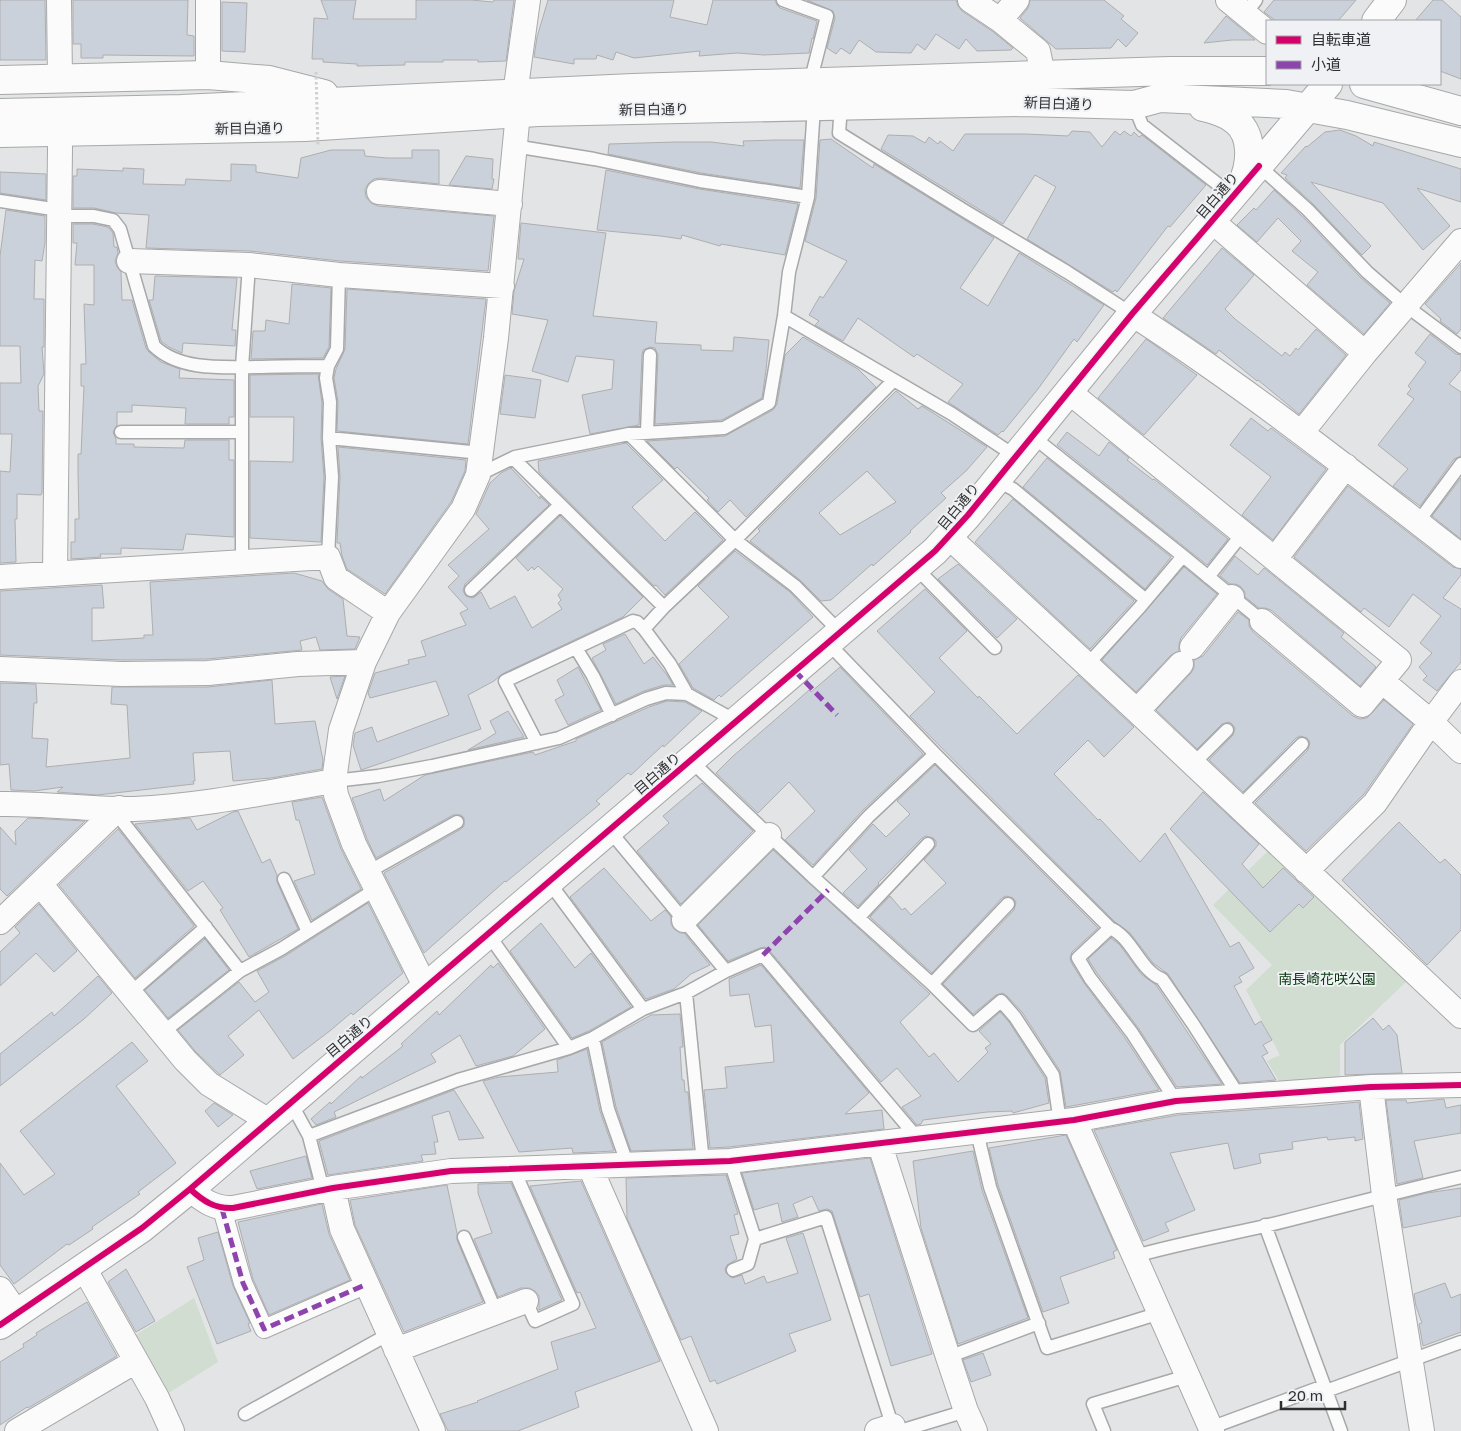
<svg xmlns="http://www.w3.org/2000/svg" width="1461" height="1431" font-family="'Golos Text','Noto Sans JP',sans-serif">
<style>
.green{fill:#d0ddd0}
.building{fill:#cbd1da;stroke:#aeaeaf;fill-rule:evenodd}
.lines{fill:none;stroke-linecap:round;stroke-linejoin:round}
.service-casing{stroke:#a7a8a9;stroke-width:15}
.pedestrian-casing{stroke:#a7a8a9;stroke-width:20}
.minor-casing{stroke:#a7a8a9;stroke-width:26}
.secondary-casing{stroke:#a7a8a9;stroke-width:30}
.primary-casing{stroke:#a7a8a9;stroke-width:30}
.service{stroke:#fbfbfb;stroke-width:12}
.pedestrian{stroke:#fbfbfb;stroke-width:18}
.minor{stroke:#fbfbfb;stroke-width:24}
.secondary{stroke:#fbfbfb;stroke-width:28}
.primary{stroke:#fbfbfb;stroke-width:28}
.path-bridge{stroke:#cfd0d1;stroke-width:3;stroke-dasharray:2.5 2.5;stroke-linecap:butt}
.quiet{stroke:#8e44ad;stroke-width:5;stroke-dasharray:10 5;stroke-linecap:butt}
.cycleway-casing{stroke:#eff1f4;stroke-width:9}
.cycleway{stroke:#d6006c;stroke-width:6}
.labels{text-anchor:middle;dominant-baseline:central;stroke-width:4;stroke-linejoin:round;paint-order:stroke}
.street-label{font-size:14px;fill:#2e2f30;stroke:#eff1f4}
.park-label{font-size:14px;fill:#063a0b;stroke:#eff1f4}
</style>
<rect width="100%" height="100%" fill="#e3e4e5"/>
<!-- green -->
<path class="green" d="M1274,845L1409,979L1340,1045V1079L1279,1081L1267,1061L1280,1055L1246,990L1272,965L1213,905Z
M194,1298L218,1362L162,1397L131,1338Z"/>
<!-- building -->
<path class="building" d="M0,0H45L46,60H0Z
M73,0H188L187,35L194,36V56L103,55V58H81V44H73Z
M321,0H356L353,19H416V0H471L493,2L494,0H514L506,61L478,62V60H443V62H405V65L357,66V64L323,62V59H312L314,18L328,19Z
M548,0H674L670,17L707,25L713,0H775L777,5L780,8L817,21L813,39L812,38L809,53L764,55L737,53L699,56L700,51L634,58L616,52L613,60L597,55L596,59H574V64L534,57L537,37Z
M807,0H956L958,6L962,11L992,31L1013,48L1011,50L977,51L966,39L959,49L936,34L925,50L917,44L911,53L876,52L859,40L850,54L841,48L836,54L827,48L835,18L833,11Z
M1030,0H1104L1124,16L1121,19L1138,33L1126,47L1118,39L1111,48L1056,49L1020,18L1028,8Z
M1274,0H1356L1338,21H1276L1264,12Z
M1433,0H1442L1461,17V79L1440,71V21H1415Z
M222,2L247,3L245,52L222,51Z
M1226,16L1255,40H1232L1204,43Z
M1340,130L1356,136L1373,146L1374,142L1461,169V202L1417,188L1450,226L1423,250L1383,203L1311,182L1371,246L1362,255L1313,204L1285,178L1287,175L1281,173L1306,146L1307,147L1325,132Z
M1072,131L1090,132L1102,147L1115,131L1120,135L1124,131L1131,136L1134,132L1139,137L1142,135L1206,185L1170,227L1168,226L1117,292L1115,290L1113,292L1027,239L1056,187L1035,175L1003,224L881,149L888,135L913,136L925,143L929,137L938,144L940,141L953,151L965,134H1026L1068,136Z
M831,139L873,168L874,164L994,238L960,288L988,306L1019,253L1104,305L1077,342L1074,339L1038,389L1003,432L1002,431L998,435L948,402L963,384L917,354L914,357L858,318L843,341L815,325L819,321L809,315L820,296L823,298L847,261L805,241L816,198L820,140Z
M775,140H804L800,188L701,173L608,154L609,144L676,142H711L744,146L743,141Z
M331,150H364L365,156L387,158H412V150H439V184L380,178L374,179L368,184L365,190L366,197L371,203L378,206L494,216L488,271L340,261L250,251L146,248L149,215L116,213L94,208H73V176H77V169L123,171V168L144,169L143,184L185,185L186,179L231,181V164L256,165V172L298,178L301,158Z
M466,156L493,159L492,179H494L492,189L449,185Z
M606,170L699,189L798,204L785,255L721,244L720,246L682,235L681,239L661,236L597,230Z
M0,172L46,174V200L0,193Z
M1274,190L1302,216L1361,278L1390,303L1364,334L1307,285L1318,272L1292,251L1301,241L1278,218L1257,242L1237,225L1254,208L1256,210Z
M6,210L45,216V243L42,261L35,260L34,299H44V347H42L44,374L38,386L39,411H43L42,493L41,495L17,494V519H15L16,562L0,563V471L10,472L12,434H0V383H21L20,346H0V256Z
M521,223L606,233L593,316L657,322L655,343L701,345V350L733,351L734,337L769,340L766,370L762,398L722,420L655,424L658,355L655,348L650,347L643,350L642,355L639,425L590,434L582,395L612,389L614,360L576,356L568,382L532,371L548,320L512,314L514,291L524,259H518Z
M73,224H93L108,227L113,233L114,247H117L118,253L115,261L117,267L121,272L122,300H132L146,348L149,352L161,362L180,369L179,378L234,380V417H229V424H185L186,408L132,405V412H117V425L113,432L116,439V444H134V447L184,448L185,440H229V460H234V537L186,534L183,550L121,548V554H100L101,557L71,559V542H75V519H79L78,473V454H81L84,386H81V364H86L84,304L94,305V265H75L77,243H73Z
M1222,248L1254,275L1225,309L1235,319L1282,356L1285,352L1290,356L1296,348L1298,350L1316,329L1346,355L1299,414L1258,380L1257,381L1219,350L1216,354L1163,318Z
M1461,263V329L1457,334L1440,321L1441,319L1425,304Z
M155,276L237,278L232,330H236L235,346L183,343L182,353L169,347L161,341L149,300H153Z
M292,284L331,288L329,347L323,358L251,359L253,331H265L266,320L289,324Z
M347,289L486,299L468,444L337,431L338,402L334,378L336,369L345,349Z
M1430,334L1456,354L1461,355V370L1449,384L1461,392V456L1454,459L1420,506L1393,486L1408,469L1378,445L1414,399L1407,394L1411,389L1408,386L1426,362L1415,353Z
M803,337L858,369L876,387L746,517L730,500L718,512L707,500L709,498L677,467L675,469L647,441L725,436L773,410L777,404L785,355Z
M1146,339L1197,375L1144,435L1098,398Z
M318,374L322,403L321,438L324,477L321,542L250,538V461L293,462L294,417H250V375Z
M505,375L541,380L535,418L500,414Z
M896,391L918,409L922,406L987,447L966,471L941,493L946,498L910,531L911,532L873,566L872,564L831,600L821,601L800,580L750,541L760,531L758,529ZM867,471L896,502L840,535L819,513Z
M1251,418L1268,431L1271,428L1326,469L1273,540L1242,515L1271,477L1230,445Z
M1067,432L1099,456L1109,442L1129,458L1127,460L1153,480L1154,479L1228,539L1207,565L1057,445Z
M626,443L663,480L632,507L665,541L695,512L723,540L665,595L656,585L654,586L539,472L538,461Z
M338,447L466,460L465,471L451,502L385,594L347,569L342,556L340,543H337L340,477Z
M1047,458L1171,557L1145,589L1023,487Z
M511,468L540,499V496L549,505L465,584L463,591L466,596L473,598L481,592L490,609L515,596L532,628L562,609L558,603L561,600L558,595L563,589L538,566L534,570L532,567L528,571L516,558L560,516L643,597L623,617L502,674L494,681L468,695L481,729L361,770L353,745L355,733L372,727L377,742L449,715L436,681L370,698L368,693L375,673L409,664L408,660L426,656L421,641L466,625L460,613L468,609L448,587L459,576L448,565L489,529L476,514L490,483L501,473Z
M1461,478V539L1432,516Z
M1348,486L1453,567L1461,569V575L1443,598L1461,609V662L1437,691L1423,680L1427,676L1419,667L1432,653L1420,643L1441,616L1413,594L1389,627L1364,608L1361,612L1294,557Z
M1013,499L1134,601L1090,649L975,542Z
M735,551L790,592L813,617L721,697L719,695L714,700L693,688L679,664L729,617L698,586Z
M1235,556L1258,575L1264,568L1344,633L1341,637L1376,667L1360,686L1271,610L1265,608H1259L1245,597V592L1240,586L1235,584H1230L1220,576Z
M958,564L1017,619L997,638L938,579Z
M1184,567L1217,594L1181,638L1179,644V651L1171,655L1136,692L1102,660Z
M294,573L322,581L328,589L343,599L347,636L360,637L355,649L320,650L316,637L300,641L302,650L207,659L122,660L0,655V591L102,585L104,608H92V641L144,638V635H153L150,582Z
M925,589L967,631L939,658L978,698L979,696L1017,734L1078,675L1134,727L1104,757L1088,740L1054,774L1098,820L1100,819L1140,862L1165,833L1230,947L1239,942L1254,968L1239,977L1242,982L1234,986L1255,1025L1261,1021L1272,1040L1263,1045L1268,1053L1262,1056L1276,1080L1240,1083L1168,974L1153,963L1130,933L1115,922L910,716L935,692L877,631Z
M1238,612L1249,620V626L1253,632L1353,716L1360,719L1367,718L1384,700L1413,724L1364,794L1306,851L1255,803L1308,750L1310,742L1307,738L1300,736L1296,738L1243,792L1209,760L1233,735L1235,728L1232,724L1229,722L1222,724L1197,749L1156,710L1191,673L1194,668V660L1203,656Z
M625,634L644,664L653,657L667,675L673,685H664L644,691L616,704L592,658L606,650L603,644Z
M578,667L601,710L568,725L555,700L564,695L557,680Z
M840,667L923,754L863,810L813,865L785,840L815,811L789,782L758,813L716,773L732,757L791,706L809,690L811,692Z
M345,676L337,699L330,677Z
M272,680L275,724L315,721L323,760L322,769L271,778L233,781L230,751L193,753L195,781H193L194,784L97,795L57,792L63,787L34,791L11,790L9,764L0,765V683L36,684L37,703H34L32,738L48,739L46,767L130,758L127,705L111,704L112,687H208Z
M667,701L685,702L702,711L664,747L663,745L631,775L628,773L596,801L600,804L506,882L505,881L424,953L384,873L461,829L464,826V818L461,815H453L376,858L367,839L352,798L380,789L384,801L425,775L533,752L535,755L576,741V739L649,707Z
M508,711L524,737L468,750L496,733L490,721Z
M935,765L1098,928L1072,952L1070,958L1071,962L1084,983L1125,1038L1159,1090L1066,1107L1060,1071L1022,1012L1007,996L1003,993L996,995L973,1014L943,984L1014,910L1016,902L1013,898L1006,896L1002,898L932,973L870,917L890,896L902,910L905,908L911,915L946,883L924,860L936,846V841L933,838L926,836L922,838L878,883L879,884L858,906L843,893L867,869L849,850L873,824L886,837L910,814L897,801Z
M702,783L753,831L681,904L637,851L669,823L663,816Z
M1203,792L1259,844L1242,864L1263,888L1283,868L1314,897L1303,908L1299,904L1270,932L1170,829Z
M322,797L341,849L361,889L312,920L294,881L315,874L299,820H296L292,802Z
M238,811L262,863L270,859L277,875V882L298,929L249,957L220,910L223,908L203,881L188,891L135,824L190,818L197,830L233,812Z
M28,818L85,821L7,896L0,889V827L16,845L15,831Z
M1399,822L1440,863L1445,859L1461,875V930L1427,965L1342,880Z
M118,829L194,926L135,978L59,885Z
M773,850L930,994L900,1022L929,1057L934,1053L958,1082L988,1052L985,1048L991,1044L979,1031L1000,1012L1009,1022L1045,1078L1049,1103L1013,1113L1012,1111L987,1112L923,1120L921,1124L917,1125L902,1107L921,1096L897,1068L881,1082L769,950L765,947L760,948L728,961L698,925Z
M604,868L651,921L665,910L671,917V924L674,929L680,933H684L710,965L691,974L674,989L646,999L570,897Z
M368,903L403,973L353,1015L351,1013L331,1030L293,1059L259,1010L228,1036L244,1055L220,1075L195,1051L178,1030L239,982L255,1002L269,992L257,971L285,956Z
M39,904L77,951L54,972L36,953L0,986V952L20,933L15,927Z
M541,923L575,968L591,953L631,1007L589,1031L572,1038L510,951Z
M1111,938L1119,944L1141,974L1156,985L1222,1084L1177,1087L1139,1029L1097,973L1088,959Z
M205,939L229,970L168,1018L145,990Z
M498,963L545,1029L513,1056L476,1066L460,1035L431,1054L436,1062L334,1112L336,1117L316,1125L311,1119L330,1102L331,1104L361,1076L362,1078L403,1046L401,1044L437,1011L439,1015L491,965L493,968Z
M761,965L869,1093L845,1114L882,1110L884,1129L729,1147L710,1148L704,1090L727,1088L725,1067L774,1062L771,1025L755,1027L749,994L730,996L729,979Z
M98,976L112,993L84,1019L0,1086V1054L52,1012L54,1016Z
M680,1014L683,1047H680L682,1080H684L685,1092H688L693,1149L631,1151L616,1107L602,1042L651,1015Z
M1373,1018L1383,1030L1389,1025L1397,1035L1402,1073L1345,1075V1042Z
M132,1042L148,1061L116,1086L176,1163L138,1192L140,1194L92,1227L93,1229L69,1245L67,1244L14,1284L0,1265V1163L24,1195L55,1174L20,1131Z
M587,1049L600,1111L614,1151L573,1153L572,1148L519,1152L483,1081L499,1077L558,1072L557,1060Z
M454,1090L484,1138L459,1140L449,1111L432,1116L438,1142H434L436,1154L421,1155L423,1161L328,1175L319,1141Z
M1444,1099L1446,1108L1461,1105V1133L1414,1141L1423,1178L1397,1184L1386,1100H1406L1407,1103Z
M1359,1102L1363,1139L1355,1141V1137L1328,1140L1327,1137L1292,1142L1293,1149L1259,1154L1261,1163L1234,1169L1228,1143L1170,1153L1195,1210L1165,1223L1169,1231L1143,1241L1094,1130L1178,1115L1291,1107H1303Z
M214,1103L233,1115L218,1127L205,1111Z
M1066,1135L1117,1250L1113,1252L1115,1258L1060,1277L1069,1303L1043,1312L998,1185L989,1148Z
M973,1151L982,1190L1028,1318L958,1344L921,1228L913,1161Z
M306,1156L312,1178L257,1189L250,1171Z
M870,1158L932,1354L891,1366L869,1294L860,1297L832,1211L827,1209L819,1211L812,1196L793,1204L798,1217L782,1222L778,1203L754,1210L742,1173Z
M726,1175L738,1214L734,1215L739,1234L730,1236L737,1259L727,1265L725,1269L726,1273L732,1278L742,1275L745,1284L764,1276L767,1283L798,1273L786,1238L803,1233L831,1320L789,1334L796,1351L717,1384L715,1380L710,1382L691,1336L681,1340L627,1218L626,1178Z
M581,1181L660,1361L575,1392L579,1407L518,1431H448L440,1414L478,1402L477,1401L558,1369L551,1342L596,1328L580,1292L577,1293L530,1186Z
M511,1183L562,1300L539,1310V1296L535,1291L529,1288H521L498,1297L474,1239L492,1233L478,1193V1184Z
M447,1185L457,1233V1240L483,1302L404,1332L355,1225L350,1200Z
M1461,1188V1216L1403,1228L1399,1200L1427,1193Z
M322,1204L329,1234L350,1280L269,1315L253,1279L238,1222Z
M218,1232L233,1286L250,1323L248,1324L251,1331L217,1344L187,1267L204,1260L198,1238Z
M126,1269L155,1321L136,1332L108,1282Z
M1445,1283L1451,1298L1461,1294V1332L1423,1346L1419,1324L1422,1323L1416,1306L1414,1294Z
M87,1302L117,1356L28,1408L27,1407L0,1425V1362L24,1347L23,1344L37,1335L36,1333Z
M983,1353L991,1375L971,1382L963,1360Z"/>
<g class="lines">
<!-- service casing -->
<g class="service-casing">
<path id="service" d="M783,0L827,16L810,83
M1245,14L1256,0
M1134,105L1142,125L1233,196
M841,106L839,133L965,211L1067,272L1132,314
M514,146L594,159L700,181L808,197
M1259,166L1308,210L1367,272L1405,305L1461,347
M0,201L59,210
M60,216H94L113,220L120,229L154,346C181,372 227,367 262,367C284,366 306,366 328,366
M784,316L952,414L1015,456
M121,432H242
M647,432L650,355
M629,434L735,540L795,586L841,633
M1032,436L1183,556L1262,621
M329,438L481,453
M513,458L664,607
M478,475L515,457L629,434L724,428L769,403L784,316L789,272L808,197L814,107
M995,480L1013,489L1146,600
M1418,522L1461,464
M328,557L332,477L329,438L330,402L326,378L328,366L337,349L339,275
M242,562V367L249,265
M916,568L995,648
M1208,577L1243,533
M471,590L560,505
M828,643L935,754L1110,928L1078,958L1090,978L1132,1033L1176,1101
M576,648L593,676L612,715
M1087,665L1140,607L1183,556
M687,694L670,664L644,629L664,607L735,540L894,380
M537,743L505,681L633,621L637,622L644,629
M690,760L813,877L932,984L973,1025L1001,1001L1015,1017L1053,1075L1060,1122
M1193,764L1227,730
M334,781L378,776L432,766L559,738L646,699L666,693L687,694L736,721
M1239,807L1302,744
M115,812L240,971
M609,830L726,971
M368,872L457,822
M813,877L869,816L935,754
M284,879L308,932
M549,882L643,1009
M858,918L928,844
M1110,928C1133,938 1139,970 1162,979L1193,1024L1239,1096
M488,934L569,1048
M932,984L1008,904
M686,993L703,1163
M129,994L206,927
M162,1033L240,971L281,949L376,889
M593,1038L608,1109L628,1166
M291,1103L309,1136L323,1190
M977,1132L990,1187L1047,1348L1160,1313
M309,1136L458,1080L569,1048L593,1038L643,1009L686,993L726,971L763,955L919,1140
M730,1161L755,1239L826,1217L894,1431
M514,1170L573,1304L535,1321L526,1301
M1265,1225L1341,1431
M464,1237L496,1312
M1135,1256C1178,1244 1221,1236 1265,1226C1330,1210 1395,1192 1461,1177
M733,1270L748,1264L755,1239
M948,1357L1039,1323
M1326,1391L1461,1342
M245,1414L389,1334
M1210,1428L1324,1386
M900,1431L966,1411
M1104,1431L1093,1404L1187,1376"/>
</g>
<!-- pedestrian casing -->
<g class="pedestrian-casing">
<path id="pedestrian" d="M222,1209L243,1283L264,1329L367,1284"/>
</g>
<!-- minor casing -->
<g class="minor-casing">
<path id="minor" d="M59,0L60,79
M970,0L1000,20L1038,51L1043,75
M1228,0L1267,32
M1000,20L1017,0
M208,75V0
M379,192L510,204
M1212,221L1365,353
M129,261L249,265L339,275L502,286
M1132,314C1247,388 1353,472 1461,556
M1068,391L1399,660L1362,705L1262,621
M1302,432L1365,353L1461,241
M949,537L1137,711L1461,1016
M1275,559L1346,466
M55,574L60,148
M0,577L328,557L336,578L388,613
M1192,647L1232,597
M0,669L122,674L208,673L298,664L364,662
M1382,681L1431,722L1461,751
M1137,711L1181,664
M0,804C45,803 89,810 134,809C201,806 268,792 334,781
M1306,871L1375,803L1431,722L1461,682
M40,884L185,1060L209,1084L269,1121
M684,920L769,835
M0,922L119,808
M426,988L354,844L336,795L334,781L341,730L364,662L388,613L463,509L478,475L496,338L518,113L515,94L528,0
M1371,1087L1384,1195L1422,1431
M1074,1120L1212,1431
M880,1145L948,1357L966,1411L975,1431
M590,1167L706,1431
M333,1188L342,1229L433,1431
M190,1189C203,1201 215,1209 233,1208L333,1188L451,1171L730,1161L1074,1120L1176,1101L1371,1087L1461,1085
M84,1268L157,1398L172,1431
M0,1289L17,1313
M396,1350L526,1301
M17,1431L136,1361
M877,1431L893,1426"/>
</g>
<!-- secondary casing -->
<g class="secondary-casing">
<path id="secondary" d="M1376,21L1392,0"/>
</g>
<!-- primary casing -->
<g class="primary-casing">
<path id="primary" d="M0,80L208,75L269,80L324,94
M1364,84L1461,111
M1203,107C1215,110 1227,113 1236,121C1254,136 1251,165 1242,184
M0,113L181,109L633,88L1170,71H1267
M0,133L305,127L538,112L1022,102L1134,105L1160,98L1286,104L1347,115L1461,143
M0,1325L142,1228L190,1189L935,551L968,515L1132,314L1328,84"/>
</g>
<!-- service -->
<use href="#service" class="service"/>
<!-- pedestrian -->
<use href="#pedestrian" class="pedestrian"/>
<!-- minor -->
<use href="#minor" class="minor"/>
<!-- secondary -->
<use href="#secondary" class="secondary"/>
<!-- primary -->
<use href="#primary" class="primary"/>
<!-- path-bridge -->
<path class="path-bridge" d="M316,72L318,146"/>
<!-- quiet -->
<path class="quiet" d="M795,671L837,715
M763,955L828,890
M222,1209L243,1283L264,1329L367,1284"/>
<!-- cycleway casing -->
<g class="cycleway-casing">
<path id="cycleway" d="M190,1189C203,1201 215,1209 233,1208L333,1188L451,1171L730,1161L1074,1120L1176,1101L1371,1087L1461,1085
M0,1325L142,1228L190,1189L935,551L968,515L1132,314L1259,166"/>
</g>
<!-- cycleway -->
<use href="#cycleway" class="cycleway"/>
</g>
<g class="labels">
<!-- street labels -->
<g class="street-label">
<text transform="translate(1059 103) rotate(2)">新目白通り</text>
<text transform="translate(654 109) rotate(-1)">新目白通り</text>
<text transform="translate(250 128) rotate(-1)">新目白通り</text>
<text transform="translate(1217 195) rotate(-49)">目白通り</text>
<text transform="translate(958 506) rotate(-50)">目白通り</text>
<text transform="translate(657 773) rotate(-41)">目白通り</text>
<text transform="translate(349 1036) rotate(-40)">目白通り</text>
</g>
<!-- park labels -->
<g class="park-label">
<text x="1327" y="978">南長崎花咲公園</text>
</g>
</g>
<!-- legend -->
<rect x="1266" y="20" width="175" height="65" fill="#eff1f4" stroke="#a2a3a6"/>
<rect x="1276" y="36" width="25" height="8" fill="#d6006c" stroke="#a2a3a6"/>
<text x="1311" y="45" font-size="15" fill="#2e2f30">自転車道</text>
<rect x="1276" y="61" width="25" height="8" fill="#8e44ad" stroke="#a2a3a6"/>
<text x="1311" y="70" font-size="15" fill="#2e2f30">小道</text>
<!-- scale -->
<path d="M1281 1401v8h64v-8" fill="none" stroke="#2e2f30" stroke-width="2.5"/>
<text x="1288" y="1401" font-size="15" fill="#2e2f30" stroke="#eff1f4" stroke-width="4" paint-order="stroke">20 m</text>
</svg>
